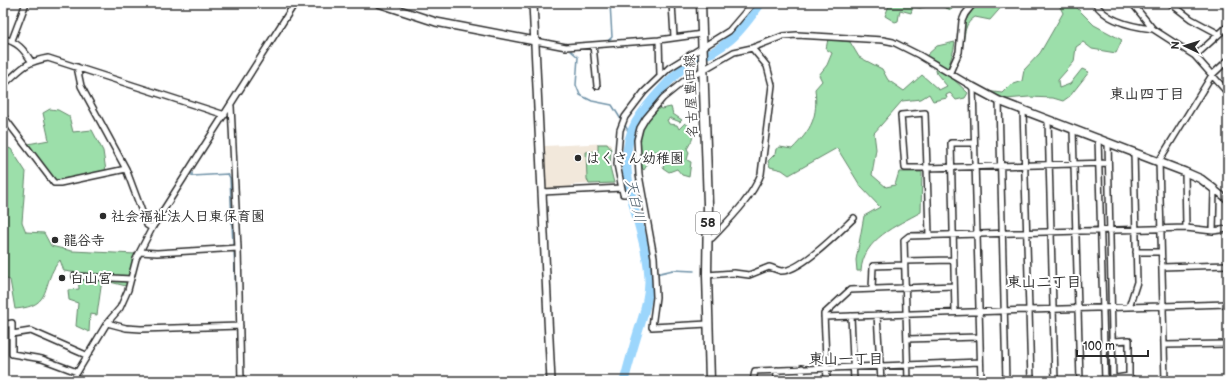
<svg xmlns="http://www.w3.org/2000/svg" width="1231" height="384" font-family="'Balsamiq Sans','Klee One',sans-serif">
<style>
.built{fill:#f2e8db}
.green{fill:#9cdfaa;stroke:#64856a}
.lines{fill:none;stroke-linecap:round;stroke-linejoin:round}
.stream{stroke:#6f92a8;stroke-width:1.5}
.river{stroke:#9cd6fc;stroke-width:9}
.street-casing{stroke:#2b2b2b;stroke-width:8}
.secondary-casing{stroke:#2b2b2b;stroke-width:10}
.primary-casing{stroke:#2b2b2b;stroke-width:11}
.street{stroke:#fff;stroke-width:5}
.secondary{stroke:#fff;stroke-width:7}
.primary{stroke:#fff;stroke-width:8}
.poi-dot{fill:#2b2b2b;stroke:#fff;stroke-width:1.5}
.labels{text-anchor:middle;dominant-baseline:central;stroke-width:4;stroke-linejoin:round;paint-order:stroke}
.shield{fill:#fff;stroke:#6b6b6b;stroke-width:1}
.shield-label{font-size:13px;font-weight:bold;fill:#2b2b2b}
.street-label{font-size:14px;fill:#2b2b2b;stroke:#fff}
.poi-label{font-size:14px;font-weight:bold;fill:#2b2b2b;stroke:#fff;text-anchor:start}
.neighbourhood-label{font-size:15px;font-weight:bold;fill:#2b2b2b;stroke:#fff}
.water-label{font-size:15px;font-style:italic;fill:#4d5e6a;stroke:#fff}
</style>
<rect width="100%" height="100%" fill="#fff"/>
<filter id="ink" filterUnits="userSpaceOnUse"><feTurbulence type="fractalNoise" baseFrequency=".025" numOctaves="2"/><feDisplacementMap in="SourceGraphic" scale="8" xChannelSelector="R" yChannelSelector="G"/><feConvolveMatrix kernelMatrix="1 2 1 2 8 2 1 2 1" color-interpolation-filters="sRGB"/></filter>
<g filter="url(#ink)">
<!-- built -->
<path class="built" d="M611,143L610,167L614,183L571,185V188L546,190L544,146Z"/>
<!-- green -->
<path class="green" d="M890,3H957L951,10L936,4L920,8L913,7L911,13L900,10L898,21L895,22L885,16Z
M977,3H1005L990,20L975,17C964,24 965,33 963,45H962L964,23Z
M1058,3L1074,5L1094,25L1122,40L1116,53L1092,49L1083,42L1076,47L1074,62L1058,80L1059,88L1070,84L1082,69L1089,72L1070,96L1063,101L1053,98L1029,97L1006,99L985,91L1002,93L1010,85L1022,81L1024,70L1040,53L1063,13Z
M828,39L850,42L859,57L882,69L888,80L904,91L922,75L939,90L947,86L937,74L935,67L938,62L926,56L937,46L955,42C954,53 949,62 947,73L968,93L965,98L956,100L950,93L946,95L947,98L933,101L929,94L921,99L902,101L874,133L876,149L872,175L886,187L895,185L899,172H922L921,212C896,226 863,239 861,271H857L856,260L864,216L880,207L861,187L837,148L789,175L782,170L770,167L768,161L775,154L776,149L780,147L792,149C812,129 818,117 815,89L822,81L819,75L827,65L832,53L826,49Z
M657,106L661,109L671,107L673,114L682,120L680,122L670,118L667,120L669,124L677,125L679,129L685,123L694,130L692,140L687,149L689,152L687,160L691,162L689,177L682,175L677,169L669,172L663,168L665,159L661,152L655,151L644,170L642,168C637,135 638,133 657,106Z
M50,109L58,110L69,116L73,132L92,130L103,151L106,171L57,180L54,179L28,144L49,140L43,113Z
M598,144H607L611,149L610,167L614,183L589,184L587,179L586,152L598,151Z
M3,146L11,149L26,172L22,222L26,232L44,233L51,246L72,251L136,254L126,286L102,280L97,315L90,314L89,332L76,326L78,303L69,300L68,290L79,289L78,273L64,271L60,260C39,285 55,306 15,309L10,280L3,278Z"/>
<g class="lines">
<!-- stream -->
<path class="stream" d="M608,41L612,37L610,3
M571,51L578,57L576,85L580,95L592,101L612,105L622,121
M624,124L630,134
M192,173V176L228,174L230,178L233,246
M234,250L237,319
M656,274L673,270L694,271"/>
<!-- river -->
<path class="river" d="M624,381C629,363 634,344 640,326C645,311 649,297 649,282C649,231 609,170 636,122C647,103 679,68 698,57C703,55 708,54 713,52C718,49 725,44 730,40C742,30 752,15 761,3"/>
<!-- street casing -->
<g class="street-casing">
<path id="street" d="M672,3L674,37
M1095,3C1106,21 1134,27 1153,29
M1132,3L1153,29L1195,56L1228,93
M1170,3L1191,19L1219,34
M1224,3L1228,4
M3,39C17,41 24,50 31,61
M12,40L26,3
M659,40L660,76
M535,41L566,47L659,40L702,34
M593,45L597,86
M1195,56L1228,26
M77,67L81,86L126,169L147,225L152,228
M950,72L959,52L962,21L965,14L974,3
M3,85C22,70 21,63 48,58L225,115
M999,101L1006,381
M231,106L238,248L241,381
M925,113L927,168H905L901,115Z
M3,116L54,183H60L126,169
M1048,120L1055,381
M1073,129L1080,381
M1098,138L1105,381
M1108,142L1113,381
M1185,172L1186,228
M1214,189L1228,200
M542,192L622,188
M625,194H623L617,164L620,130L625,117L644,92L669,68L729,31L753,3
M1213,231L1214,189
M929,235L927,168L1108,163
M708,239L712,238C730,219 751,199 761,174L772,85L767,66L752,48
M140,252L157,253L238,248
M1136,252H1161
M905,261L953,260
M1162,267L1228,265
M707,275L734,273L749,275L769,267C773,268 777,270 781,271C800,272 840,231 854,218
M75,276L131,279
M872,289L873,266L904,265
M1129,307L1137,282L1134,152
M955,312L951,143H974
M877,315L881,381
M851,316L854,381
M824,317L1029,310L1023,110
M107,323L126,328L141,329L240,326
M708,324L652,327L656,297L654,257L639,175L637,140L640,128L646,118L663,98L684,81L734,52L752,48L783,36L797,35L883,40L893,42L919,55L973,87L981,381
M3,325L12,323V334L31,331L86,355
M12,334V354L42,359L77,372
M907,339L979,337
M1113,341L1129,340V376L1134,381
M1164,345L1228,344
M802,368L803,381
M777,370V381
M72,381L107,323L120,308L128,290L136,259L152,228L295,3
M753,381L755,371L980,362
M827,381L824,314L850,290L954,286
M908,381L904,240L909,236L1186,228L1213,231L1228,229
M1031,381L1029,310L1228,304
M1098,381L1129,376
M1165,381L1159,161L1212,75L1228,60"/>
</g>
<!-- secondary casing -->
<g class="secondary-casing">
<path id="secondary" d="M378,3L436,22L535,41
M533,3L551,381
M973,87L999,101L1185,172L1201,179L1214,189"/>
</g>
<!-- primary casing -->
<g class="primary-casing">
<path id="primary" d="M701,3L708,204L707,275L710,381"/>
</g>
<!-- street -->
<use href="#street" class="street"/>
<!-- secondary -->
<use href="#secondary" class="secondary"/>
<!-- primary -->
<use href="#primary" class="primary"/>
</g>
</g>
<!-- markers -->
<g class="poi-dot">
<circle cx="578" cy="158" r="4"/>
<circle cx="103" cy="216" r="4"/>
<circle cx="55" cy="240" r="4"/>
<circle cx="62" cy="278" r="4"/>
</g>
<g class="labels">
<!-- shield labels -->
<rect class="shield" x="696" y="212" width="24" height="22" rx="3"/>
<g class="shield-label">
<text x="708" y="223">58</text>
</g>
<!-- street labels -->
<g class="street-label">
<text transform="translate(691 96) rotate(-92)">名古屋豊田線</text>
</g>
<!-- poi labels -->
<g class="poi-label">
<text x="586" y="158">はくさん幼稚園</text>
<text x="111" y="216">社会福祉法人日東保育園</text>
<text x="63" y="240">龍谷寺</text>
<text x="70" y="278">白山宮</text>
</g>
<!-- neighbourhood labels -->
<g class="neighbourhood-label">
<text x="1147" y="94">東山四丁目</text>
<text x="1044" y="282">東山二丁目</text>
<text x="846" y="359">東山一丁目</text>
</g>
<!-- water labels -->
<g class="water-label">
<text transform="translate(635 201) rotate(77)">天白川</text>
</g>
</g>
<!-- margin -->
<rect width="1231" height="384" fill="none" stroke="#fff" stroke-width="16"/>
<rect x="8" y="8" width="1215" height="368" fill="none" stroke="#2b2b2b" stroke-width="1.5" filter="url(#ink)"/>
<!-- north arrow -->
<g transform="translate(1185 46) rotate(274)" stroke="#ffffff" stroke-width="3" paint-order="stroke">
<path d="M0-3L7 15L0 10L-7 15Z" fill="#2b2b2b"/>
<text y="-6" font-size="11" font-weight="bold" text-anchor="middle" fill="#2b2b2b">N</text>
</g>
<!-- scale -->
<path d="M1077 350v6h71v-6" fill="none" stroke="#2b2b2b" stroke-width="2"/>
<text x="1083" y="350" font-size="12" fill="#2b2b2b" stroke="#ffffff" stroke-width="3" paint-order="stroke">100 m</text>
</svg>
